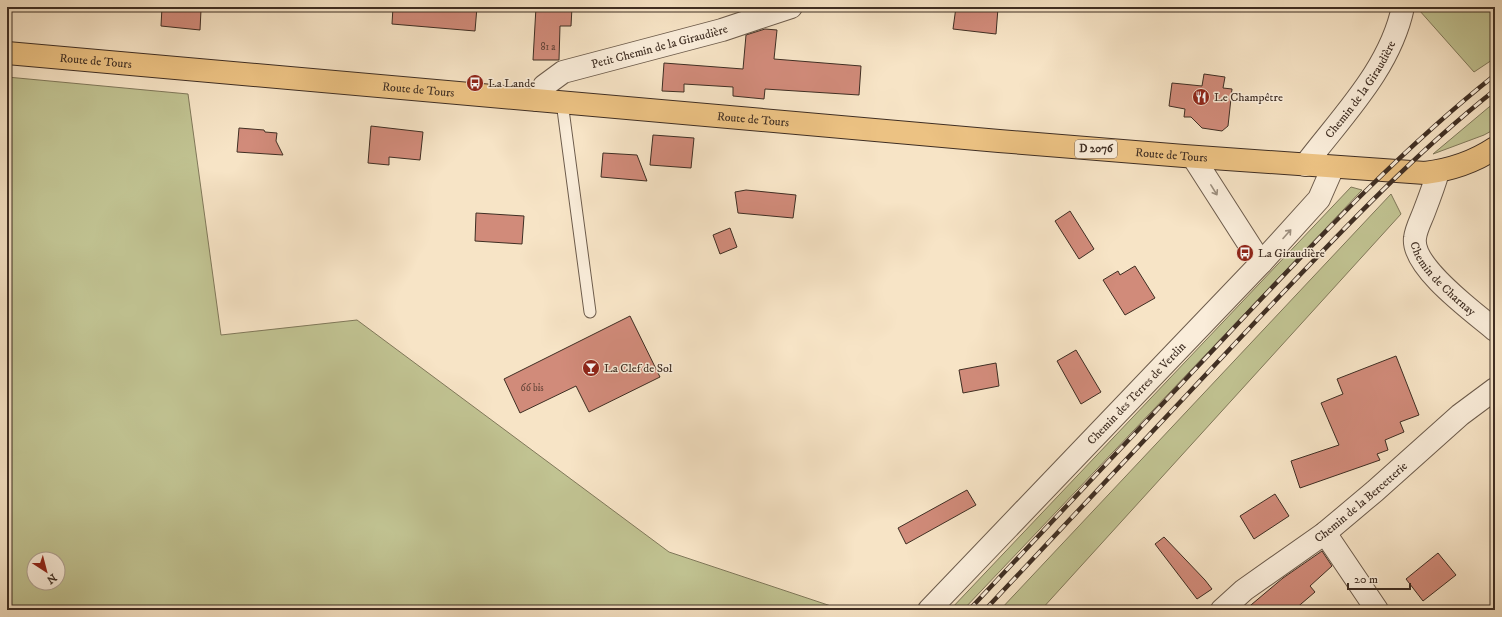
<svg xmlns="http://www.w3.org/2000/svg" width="1502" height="617" font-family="'IM FELL DW Pica',serif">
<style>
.green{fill:#c1c392;stroke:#80785a;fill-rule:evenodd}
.building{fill:#d18b7a;stroke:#3f2e23}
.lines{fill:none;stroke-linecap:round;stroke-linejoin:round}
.service-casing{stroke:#6d5c4c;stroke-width:13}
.minor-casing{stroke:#6d5c4c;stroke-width:24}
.primary-casing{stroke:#3f2e23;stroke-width:24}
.service{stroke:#faedda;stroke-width:11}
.minor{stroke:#faedda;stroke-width:22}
.primary{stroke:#ecc283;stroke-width:22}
.rail-casing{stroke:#3f2e23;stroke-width:4.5}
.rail{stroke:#faedda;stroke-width:3;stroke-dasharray:9;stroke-linecap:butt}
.oneway{stroke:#9c8e7e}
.labels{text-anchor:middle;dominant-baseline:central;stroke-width:3;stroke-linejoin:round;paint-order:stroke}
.number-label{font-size:10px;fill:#644539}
.shield{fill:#faedda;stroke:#77675a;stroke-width:1}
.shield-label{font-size:11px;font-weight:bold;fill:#3f2e23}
.street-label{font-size:12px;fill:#3f2e23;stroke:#faedda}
.poi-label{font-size:12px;fill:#3f2e23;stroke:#faedda;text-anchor:start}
</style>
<rect width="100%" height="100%" fill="#f7e4c6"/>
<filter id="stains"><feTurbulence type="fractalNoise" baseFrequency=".005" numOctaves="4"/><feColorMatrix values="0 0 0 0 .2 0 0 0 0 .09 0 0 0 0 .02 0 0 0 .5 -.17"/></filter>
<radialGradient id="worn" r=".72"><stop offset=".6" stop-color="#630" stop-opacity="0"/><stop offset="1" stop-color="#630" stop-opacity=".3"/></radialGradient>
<!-- green -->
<path class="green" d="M1420,7H1495V58L1474,72L1419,10Z
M7,77L188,94L221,335L357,320L669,552L843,610H7ZM34,559H58V583H34Z
M1495,102V129L1484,135L1433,154Z
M1351,187L1362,190L963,610H950Z
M1391,194L1401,214L1041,610H1000Z"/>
<!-- building -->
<path class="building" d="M162,7L201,10L200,30L161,26Z
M393,7H477L475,31L392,24Z
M536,7H572L571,26H560L559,60H533Z
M956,7L998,8L996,34L953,29Z
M765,29L777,30L774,59L861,66L859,95L765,89L764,99L733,96V87L684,84V92L662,91L664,63L743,69L746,35Z
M1204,74L1225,77L1223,88L1232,89L1228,126L1222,131L1202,128L1191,117H1184L1185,109L1169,106L1172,83L1202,86Z
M371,126L423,132L420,160L389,157V165L368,163Z
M239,128L264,130L265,132L277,133L276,141L283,155L237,152Z
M653,135L694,138L691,168L650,165Z
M603,153L637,155L647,181L601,177Z
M746,190L796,195L793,218L738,213L735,192Z
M1070,211L1094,249L1079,259L1055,221Z
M476,213L524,216L522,244L475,241Z
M730,228L737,247L720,254L713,235Z
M1135,266L1155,298L1125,315L1103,280L1118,271L1120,275Z
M630,316L660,377L589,412L576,386L520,413L504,379Z
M1076,350L1101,392L1081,404L1057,361Z
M1396,356L1419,415L1400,422L1404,432L1385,440L1388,450L1377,454L1380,460L1300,488L1291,461L1339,445L1321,403L1343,394L1337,379Z
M996,363L999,386L963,393L959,370Z
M967,490L976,505L906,544L898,528Z
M1275,494L1289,516L1254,539L1240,516Z
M1164,537L1205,580L1212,589L1197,599L1155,544Z
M1322,551L1332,566L1310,586L1315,592L1294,610H1245L1283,578Z
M1438,553L1456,575L1423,601L1406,579Z"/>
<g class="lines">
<!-- service casing -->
<g class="service-casing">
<path id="service" d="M562,102L590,312"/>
</g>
<!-- minor casing -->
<g class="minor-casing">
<g id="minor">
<path id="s1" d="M537,100L544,86L563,72L722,30L791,7"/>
<path d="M1193,157L1261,263"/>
<path id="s2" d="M1305,165C1342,116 1390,69 1403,7"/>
<path id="s3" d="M1438,172C1434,186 1429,199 1424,212C1421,220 1416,229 1415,238C1411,267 1475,313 1495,330"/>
<path d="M1325,533L1377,610"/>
<path id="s4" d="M929,610L1261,263L1319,199L1333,167"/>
<path id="s5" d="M1222,610L1244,590L1325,533L1375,491L1460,415L1495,389"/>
</g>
</g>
<!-- primary casing -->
<g class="primary-casing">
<g id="primary">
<path id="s6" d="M7,53L999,141L1184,156L1425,173C1449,170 1474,162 1495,148"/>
</g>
</g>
<!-- service -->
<use href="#service" class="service"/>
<!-- minor -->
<use href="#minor" class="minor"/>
<!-- primary -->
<use href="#primary" class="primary"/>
<!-- rail casing -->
<g class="rail-casing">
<path id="rail" d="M969,610C1056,517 1143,425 1230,332C1314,243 1398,152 1495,75
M985,610C1076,513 1167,416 1258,319C1334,239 1409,158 1495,90"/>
</g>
<!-- rail -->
<use href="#rail" class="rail"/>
</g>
<!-- one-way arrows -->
<defs><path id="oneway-shaft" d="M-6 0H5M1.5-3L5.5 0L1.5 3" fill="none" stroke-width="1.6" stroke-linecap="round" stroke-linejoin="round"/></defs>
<g class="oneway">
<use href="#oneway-shaft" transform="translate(1214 190) rotate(58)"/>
<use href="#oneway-shaft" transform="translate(1287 234) rotate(-48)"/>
</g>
<!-- icons -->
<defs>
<g id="bus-disc" transform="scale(0.9)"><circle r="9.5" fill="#8f2418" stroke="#faedda"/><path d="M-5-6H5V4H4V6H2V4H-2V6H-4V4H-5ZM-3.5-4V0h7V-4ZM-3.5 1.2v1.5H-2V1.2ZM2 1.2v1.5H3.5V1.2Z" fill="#fff"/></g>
<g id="restaurant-disc" transform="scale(0.9)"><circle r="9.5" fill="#8f2418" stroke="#faedda"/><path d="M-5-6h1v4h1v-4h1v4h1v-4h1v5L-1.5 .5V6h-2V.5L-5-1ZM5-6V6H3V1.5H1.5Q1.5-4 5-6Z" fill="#fff"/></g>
<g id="bar-disc" transform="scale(0.9)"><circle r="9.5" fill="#8f2418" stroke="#faedda"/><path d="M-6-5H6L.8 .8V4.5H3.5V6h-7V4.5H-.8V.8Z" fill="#fff"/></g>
</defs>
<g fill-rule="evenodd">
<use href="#bus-disc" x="475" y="83"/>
<use href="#restaurant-disc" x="1201" y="97"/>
<use href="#bus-disc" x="1245" y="253"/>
<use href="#bar-disc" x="591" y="368"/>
</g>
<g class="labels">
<!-- number labels -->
<g class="number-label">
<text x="548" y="47">81 a</text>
<text x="532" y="388">66 bis</text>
</g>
<!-- shield labels -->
<rect class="shield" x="1075" y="140" width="42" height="18" rx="3"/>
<g class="shield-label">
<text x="1096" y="149">D 2076</text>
</g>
<!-- street labels -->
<g class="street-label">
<text stroke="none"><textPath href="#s1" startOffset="139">Petit Chemin de la Giraudière</textPath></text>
<text stroke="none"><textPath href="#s6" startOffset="89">Route de Tours</textPath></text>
<text stroke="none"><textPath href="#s6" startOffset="413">Route de Tours</textPath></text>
<text stroke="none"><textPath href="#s2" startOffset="94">Chemin de la Giraudière</textPath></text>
<text stroke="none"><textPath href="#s6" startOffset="749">Route de Tours</textPath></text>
<text stroke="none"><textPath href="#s6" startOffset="1169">Route de Tours</textPath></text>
<text stroke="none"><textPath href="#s3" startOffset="121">Chemin de Charnay</textPath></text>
<text stroke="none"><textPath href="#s4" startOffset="300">Chemin des Terres de Verdin</textPath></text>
<text stroke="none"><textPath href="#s5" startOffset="176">Chemin de la Bercetterie</textPath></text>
</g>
<!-- poi labels -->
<g class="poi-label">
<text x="488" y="83">La Lande</text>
<text x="1214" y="97">Le Champêtre</text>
<text x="1258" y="253">La Giraudière</text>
<text x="604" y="368">La Clef de Sol</text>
</g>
</g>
<!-- margin -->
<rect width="1502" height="617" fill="none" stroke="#f7e4c6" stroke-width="24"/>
<rect x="8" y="8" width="1486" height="601" fill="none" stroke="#3f2e23" stroke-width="2"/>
<rect x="12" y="12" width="1478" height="593" fill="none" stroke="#3f2e23"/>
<!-- north arrow -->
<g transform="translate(46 571) rotate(144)"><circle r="19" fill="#faedda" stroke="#afa191"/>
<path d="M0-3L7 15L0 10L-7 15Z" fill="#8f2418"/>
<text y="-6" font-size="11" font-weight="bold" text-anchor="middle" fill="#3f2e23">N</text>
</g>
<!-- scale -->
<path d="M1348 583v6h62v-6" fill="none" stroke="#3f2e23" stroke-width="2"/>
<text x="1354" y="583" font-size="12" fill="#3f2e23" stroke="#faedda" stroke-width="3" paint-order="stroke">20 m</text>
<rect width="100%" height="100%" filter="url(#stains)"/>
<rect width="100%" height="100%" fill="url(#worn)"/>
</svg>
